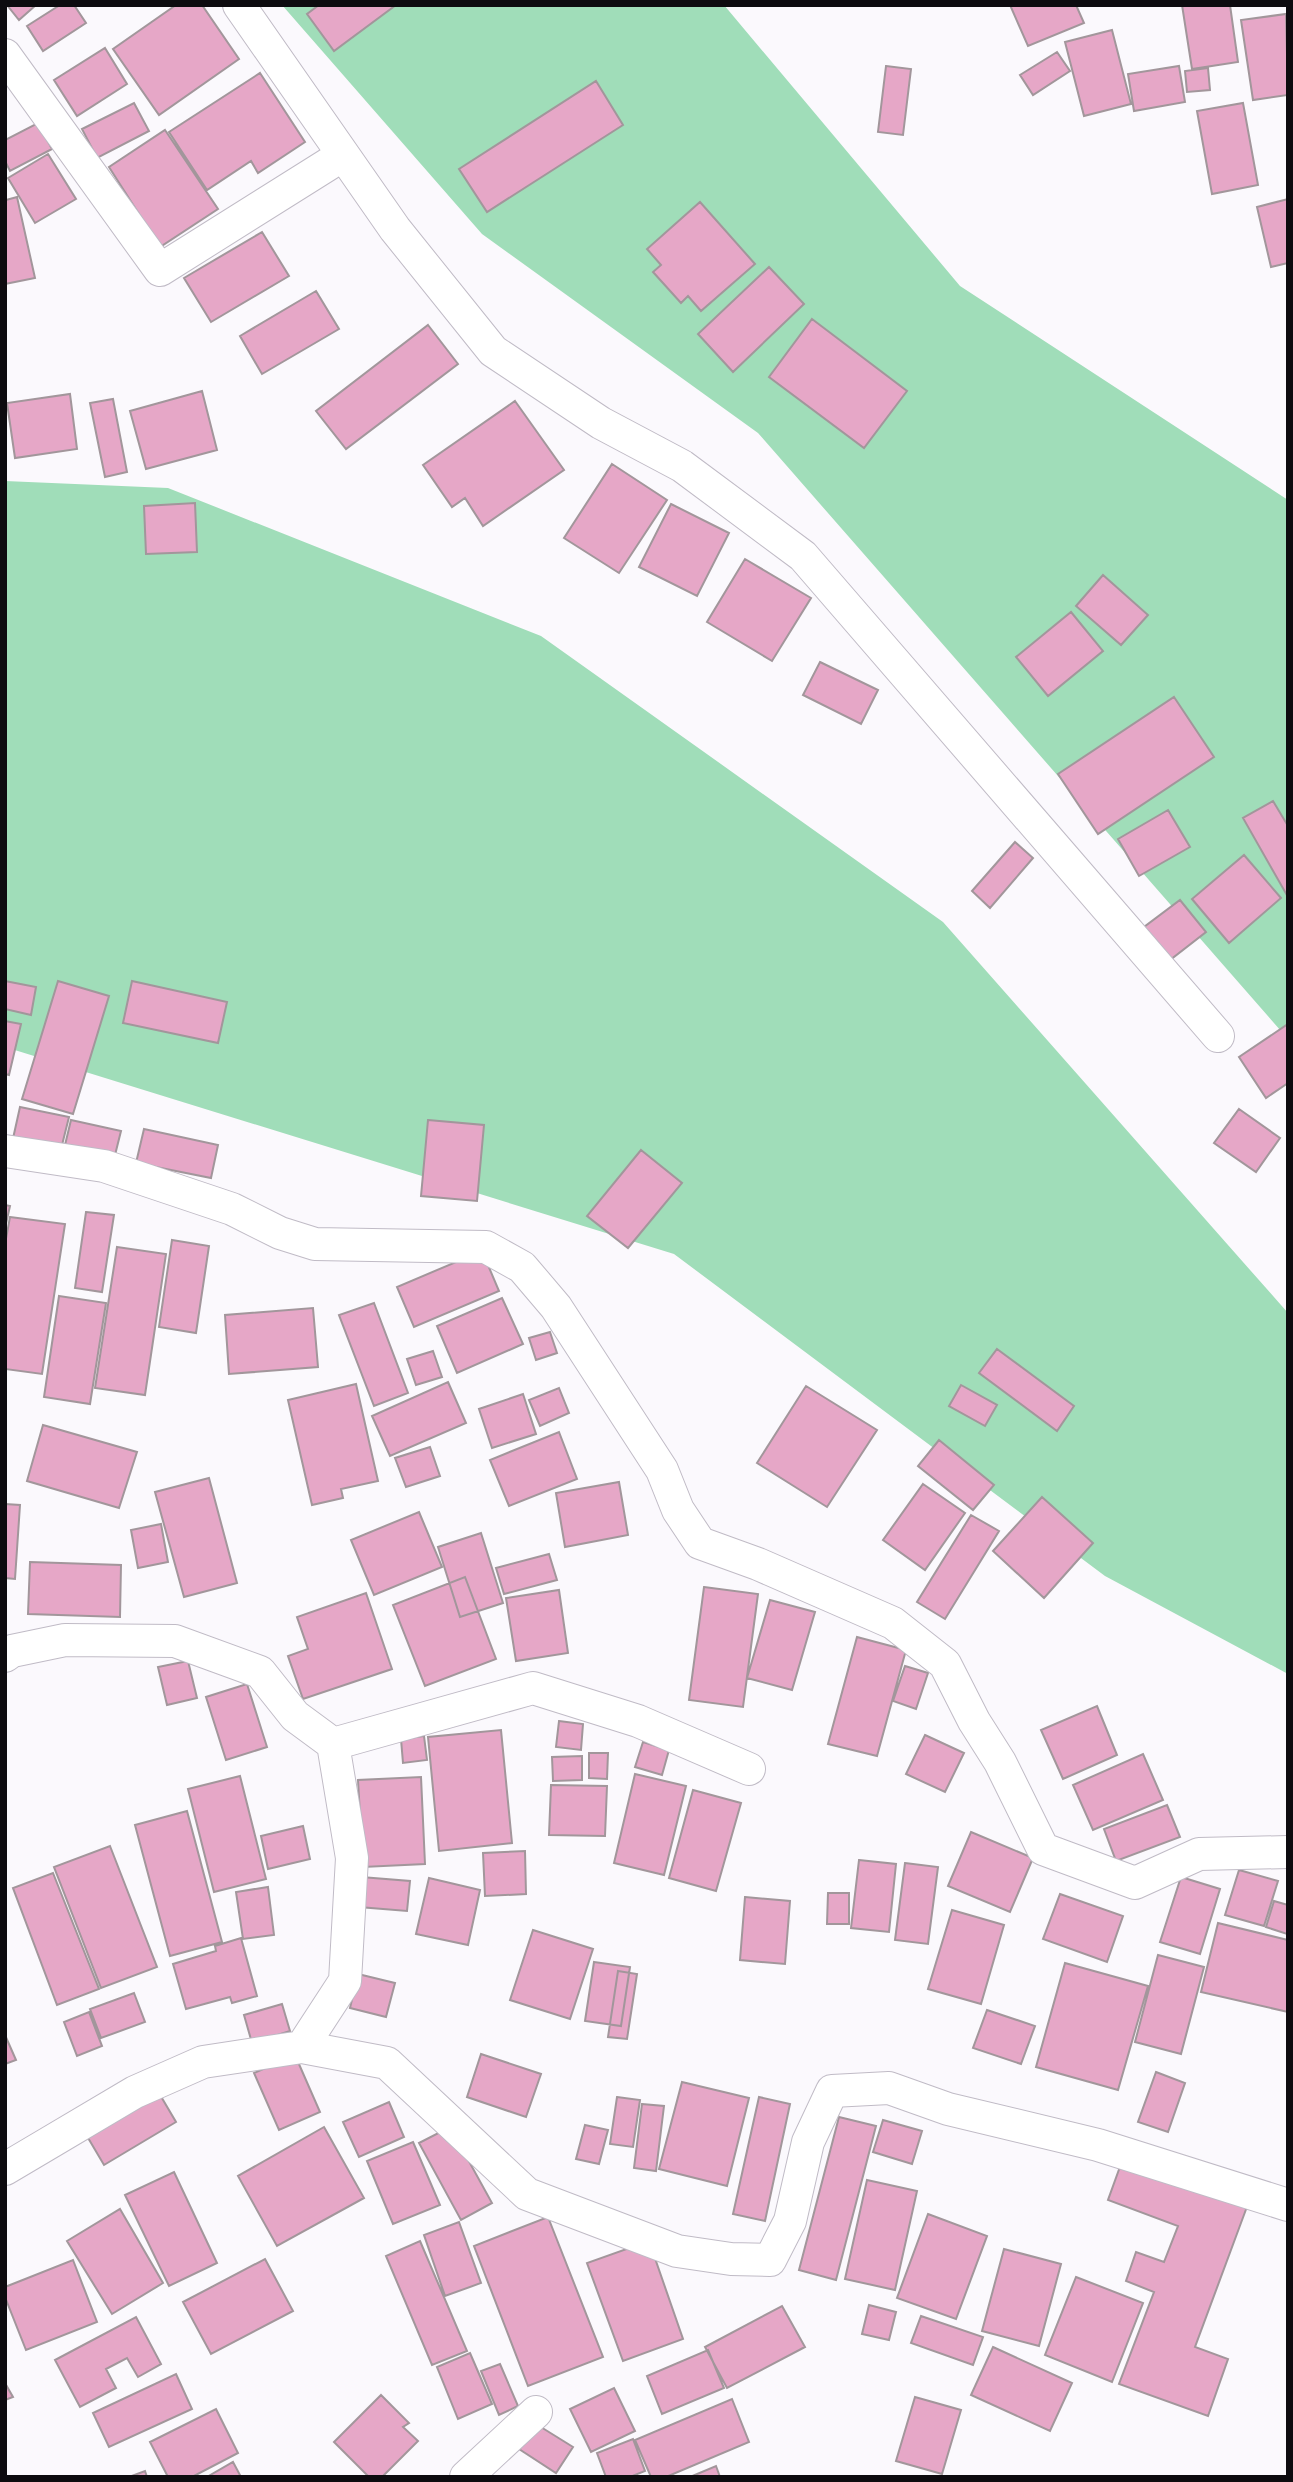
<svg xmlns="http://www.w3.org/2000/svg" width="1293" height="2482" font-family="'Roboto Condensed',sans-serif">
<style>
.green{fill:#a0ddb9}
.building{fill:#e6a7c7;stroke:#a2969b;stroke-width:2}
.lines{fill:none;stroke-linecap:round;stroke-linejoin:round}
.minor-casing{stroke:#c0bbc6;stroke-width:34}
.minor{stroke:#fff;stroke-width:32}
</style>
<rect width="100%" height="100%" fill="#fbf9fd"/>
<!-- green -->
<path class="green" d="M282,5H724L960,286L1288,500V1039L758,433L482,234Z
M5,481L168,488L541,636L943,922L1288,1313V1674L1105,1576L674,1254L5,1047Z"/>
<!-- building -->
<path class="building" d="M7,5H36L19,20Z
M60,5H74L86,23L43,51L27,26Z
M176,5H202L239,59L159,115L113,49Z
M319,5H396L334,51L307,14Z
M1010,5H1076L1084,23L1028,46Z
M1182,5H1230L1238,62L1192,69Z
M1286,14L1288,95L1253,100L1241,20Z
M1112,30L1131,104L1084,116L1065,42Z
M105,48L127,84L77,116L54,80Z
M1057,52L1070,71L1033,95L1020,75Z
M886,66L911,69L903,135L878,132Z
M1179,66L1185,102L1134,111L1128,74Z
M1208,68L1210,90L1187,92L1185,71Z
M260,73L305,142L258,173L251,161L207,190L169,132Z
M596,81L623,125L487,212L459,169Z
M134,103L149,131L97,158L82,129Z
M1243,103L1258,185L1212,194L1197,111Z
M38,123L52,149L10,171L5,161V140Z
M165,130L218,209L160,247L109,167Z
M48,154L76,199L35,223L8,178Z
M5,197L6,200L17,197L35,278L5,284Z
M1288,199V263L1271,267L1257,207Z
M700,202L755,264L701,311L688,296L681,303L653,272L661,265L647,249Z
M262,232L289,276L211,322L184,278Z
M769,267L804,304L733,372L698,334Z
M316,291L339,329L262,374L240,336Z
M812,319L907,391L864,448L769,377Z
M428,325L458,364L346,449L316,411Z
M202,391L217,450L146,469L130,411Z
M70,394L77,449L15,458L7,403Z
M113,399L127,472L105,477L90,403Z
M515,401L564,470L483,526L465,498L452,507L423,465Z
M612,464L667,500L619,573L564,538Z
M195,503L197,552L146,554L144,506Z
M671,504L729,533L697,596L639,567Z
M745,559L811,598L772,661L707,622Z
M1103,575L1148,615L1121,645L1076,606Z
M1071,612L1103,651L1048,696L1016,657Z
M820,662L878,690L861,724L803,695Z
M1174,697L1214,757L1098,834L1058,774Z
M1273,801L1288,826V897L1243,818Z
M1168,810L1190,847L1139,876L1118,839Z
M1015,842L1033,858L990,908L972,891Z
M1244,855L1281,898L1229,943L1192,899Z
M1180,900L1206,932L1170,960L1144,927Z
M5,981L36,987L31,1015L5,1009Z
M58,981L109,996L73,1114L22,1099Z
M132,981L227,1002L218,1043L123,1023Z
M5,1021L21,1024L9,1075L5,1074Z
M1288,1024V1083L1266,1098L1239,1057Z
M20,1107L69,1117L60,1153L12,1143Z
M1239,1109L1280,1138L1256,1172L1214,1143Z
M71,1120L121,1131L115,1155L65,1145Z
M428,1120L484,1125L477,1201L421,1196Z
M144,1129L218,1145L211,1178L136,1163Z
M641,1150L682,1183L628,1248L587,1216Z
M5,1205L10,1206L5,1228Z
M86,1212L114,1215L102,1292L75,1288Z
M10,1217L65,1224L42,1374L5,1369V1244Z
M172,1240L209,1246L196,1333L159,1327Z
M117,1247L166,1254L145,1395L95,1388Z
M482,1251L499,1291L414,1327L397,1287Z
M59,1296L106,1303L90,1404L44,1397Z
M502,1298L523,1344L457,1373L437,1326Z
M374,1303L408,1393L374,1406L339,1315Z
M313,1308L318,1367L229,1374L225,1315Z
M550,1332L557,1353L536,1360L529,1338Z
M997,1349L1074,1406L1057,1431L979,1373Z
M433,1351L442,1377L416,1385L407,1359Z
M448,1382L466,1423L390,1456L372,1416Z
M356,1384L378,1481L341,1489L343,1498L312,1505L288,1400Z
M961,1385L997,1405L985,1426L949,1406Z
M806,1386L877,1430L827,1507L757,1463Z
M559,1388L569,1413L540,1426L529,1400Z
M523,1394L536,1434L492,1448L479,1409Z
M43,1425L137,1452L119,1508L27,1481Z
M559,1432L577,1479L509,1506L490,1460Z
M939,1440L994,1485L973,1510L918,1466Z
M430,1447L440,1476L406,1487L395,1458Z
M209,1478L237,1583L184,1597L155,1492Z
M619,1482L628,1535L565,1547L556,1493Z
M923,1484L965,1513L925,1570L883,1540Z
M1042,1497L1093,1543L1044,1598L993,1551Z
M5,1504L20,1505L15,1579L5,1578Z
M419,1512L442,1567L374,1595L351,1540Z
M971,1515L999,1531L945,1619L917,1602Z
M161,1524L168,1562L138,1568L131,1530Z
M481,1533L503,1603L460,1617L438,1547Z
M549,1554L557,1580L504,1594L496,1568Z
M30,1562L121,1565L120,1617L28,1614Z
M465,1577L496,1659L425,1686L393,1605Z
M704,1587L758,1594L743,1707L689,1700Z
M559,1590L568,1653L516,1661L506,1598Z
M366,1593L392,1669L303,1699L288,1656L308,1649L297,1617Z
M770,1600L815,1612L792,1690L747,1678Z
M857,1637L906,1650L877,1756L828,1744Z
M188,1661L197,1698L167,1705L158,1667Z
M905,1666L928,1673L916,1709L893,1701Z
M247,1684L267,1747L226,1760L206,1697Z
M1097,1706L1117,1755L1063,1779L1041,1730Z
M559,1721L583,1724L581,1750L556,1747Z
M501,1730L512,1843L439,1851L428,1737Z
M925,1735L964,1753L945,1792L906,1774Z
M424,1736L427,1760L403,1763L401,1739Z
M643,1742L669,1750L662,1775L635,1767Z
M589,1753H608L607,1779L589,1778Z
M1143,1754L1163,1800L1093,1830L1073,1785Z
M582,1756V1780L553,1781L552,1757Z
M635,1774L686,1786L664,1875L614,1863Z
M240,1776L266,1879L214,1892L188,1789Z
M421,1777L425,1864L363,1867L358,1780Z
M551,1785L607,1786L605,1836L549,1835Z
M693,1790L741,1803L716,1891L669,1878Z
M1167,1805L1180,1837L1116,1861L1104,1829Z
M187,1811L222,1942L170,1956L135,1825Z
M303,1826L310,1859L268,1869L261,1836Z
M971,1832L1033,1858L1010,1912L948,1886Z
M110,1846L157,1967L101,1988L54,1867Z
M525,1851L526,1894L485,1896L483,1853Z
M859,1860L896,1864L889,1932L851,1928Z
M905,1863L938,1867L928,1944L895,1940Z
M1239,1870L1278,1881L1264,1926L1225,1915Z
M53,1873L99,1989L57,2005L13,1888Z
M361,1877L410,1881L407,1911L359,1907Z
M1181,1877L1220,1889L1200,1954L1160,1942Z
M429,1878L480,1890L468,1945L416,1934Z
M268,1887L274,1935L243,1939L236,1892Z
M828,1893H849V1924H827Z
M1060,1894L1123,1916L1107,1962L1043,1939Z
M745,1897L790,1901L785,1964L740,1960Z
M1274,1901L1288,1905L1287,1934L1266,1927Z
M952,1910L1004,1925L981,2004L928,1989Z
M1218,1923L1288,1940V2012L1201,1992Z
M533,1930L593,1949L570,2019L510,2000Z
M241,1938L257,1996L232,2003L230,1997L186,2009L173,1964L216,1951L215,1946Z
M1158,1955L1204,1967L1181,2054L1135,2042Z
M594,1962L630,1967L621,2026L585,2021Z
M1065,1963L1148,1986L1118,2090L1036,2067Z
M618,1971L637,1974L627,2039L608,2037Z
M358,1974L395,1983L386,2017L350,2008Z
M134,1993L145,2022L101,2038L90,2009Z
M282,2004L290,2031L252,2043L244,2015Z
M987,2010L1035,2026L1021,2064L973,2048Z
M89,2012L102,2046L77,2056L64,2022Z
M5,2035L16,2060L5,2064Z
M481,2054L541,2074L526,2117L467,2097Z
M295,2055L320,2112L279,2130L254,2073Z
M1156,2072L1185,2083L1168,2132L1138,2122Z
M682,2082L749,2098L727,2186L659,2169Z
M156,2088L176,2122L104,2165L84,2131Z
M617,2097L640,2100L633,2147L610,2144Z
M759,2097L790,2104L765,2221L733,2214Z
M389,2102L404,2137L359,2157L343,2122Z
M642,2104L664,2106L656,2171L634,2168Z
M839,2117L876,2126L836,2280L799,2270Z
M883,2120L922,2131L912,2164L873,2152Z
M585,2125L608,2130L599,2164L576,2159Z
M324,2127L364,2198L277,2246L238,2176Z
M450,2127L492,2203L461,2220L419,2143Z
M413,2142L440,2205L393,2224L367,2161Z
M1121,2164L1248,2204L1195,2347L1228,2359L1208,2416L1119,2384L1154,2292L1126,2281L1136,2252L1164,2262L1178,2226L1108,2200Z
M174,2172L217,2263L169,2286L125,2195Z
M867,2180L917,2191L895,2290L845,2279Z
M120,2209L163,2283L112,2314L67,2241Z
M928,2214L987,2236L956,2319L897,2298Z
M548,2217L603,2357L528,2386L474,2246Z
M459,2222L481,2283L445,2296L424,2235Z
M420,2241L467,2351L432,2365L386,2256Z
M649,2241L683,2339L623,2361L587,2263Z
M1004,2249L1061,2264L1039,2346L982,2331Z
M265,2259L293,2311L211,2354L183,2302Z
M73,2260L97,2322L26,2350L5,2297V2287Z
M1076,2277L1143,2303L1112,2382L1045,2355Z
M869,2305L896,2312L889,2340L862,2334Z
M782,2306L805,2347L727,2388L705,2347Z
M921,2316L983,2337L973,2365L911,2343Z
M136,2317L161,2364L138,2377L127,2358L106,2369L116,2388L80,2407L55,2360Z
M993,2347L1072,2383L1050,2431L971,2395Z
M708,2350L724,2388L662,2414L647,2376Z
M470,2353L492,2404L458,2419L437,2367Z
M500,2364L518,2406L499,2415L481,2371Z
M176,2374L192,2409L109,2447L93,2413Z
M5,2383L13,2397L5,2400Z
M614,2388L635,2431L591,2452L570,2409Z
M381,2395L409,2423L403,2427L418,2441L382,2477H369L334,2442Z
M915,2397L961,2410L942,2474L896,2461Z
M732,2399L749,2442L666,2477H651L635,2440Z
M216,2409L238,2453L192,2477H168L150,2442Z
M536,2424L573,2447L556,2473L519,2449Z
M633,2439L645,2471L630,2477H606L597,2453Z
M233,2462L241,2477H207Z
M716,2466L720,2477H690Z
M145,2471L147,2477H129Z"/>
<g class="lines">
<!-- minor casing -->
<g class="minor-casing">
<path id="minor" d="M239,5L395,229L493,351L601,423L682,466L803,556L1218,1036
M5,55L160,270L343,155
M5,1151L104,1166L232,1209L280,1233L315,1244L486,1247L522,1267L556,1307L662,1470L678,1510L700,1543L758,1564L893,1623L945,1664L974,1721L1000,1762L1043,1849L1135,1883L1199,1854L1288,1852
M5,1656L12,1651L65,1640L175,1641L260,1672L295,1716L333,1744L352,1858L345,1981L302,2047
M333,1744L533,1688L638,1721L749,1769
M5,2169L135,2092L203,2062L302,2047L387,2063L527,2194L677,2251L731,2259L770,2260L790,2221L808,2142L832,2091L889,2088L948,2109L1098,2145L1288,2205
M466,2477L536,2412"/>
</g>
<!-- minor -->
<use href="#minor" class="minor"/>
</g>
<!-- border -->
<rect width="1293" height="2482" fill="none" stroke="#0d0b0f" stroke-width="14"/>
</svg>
